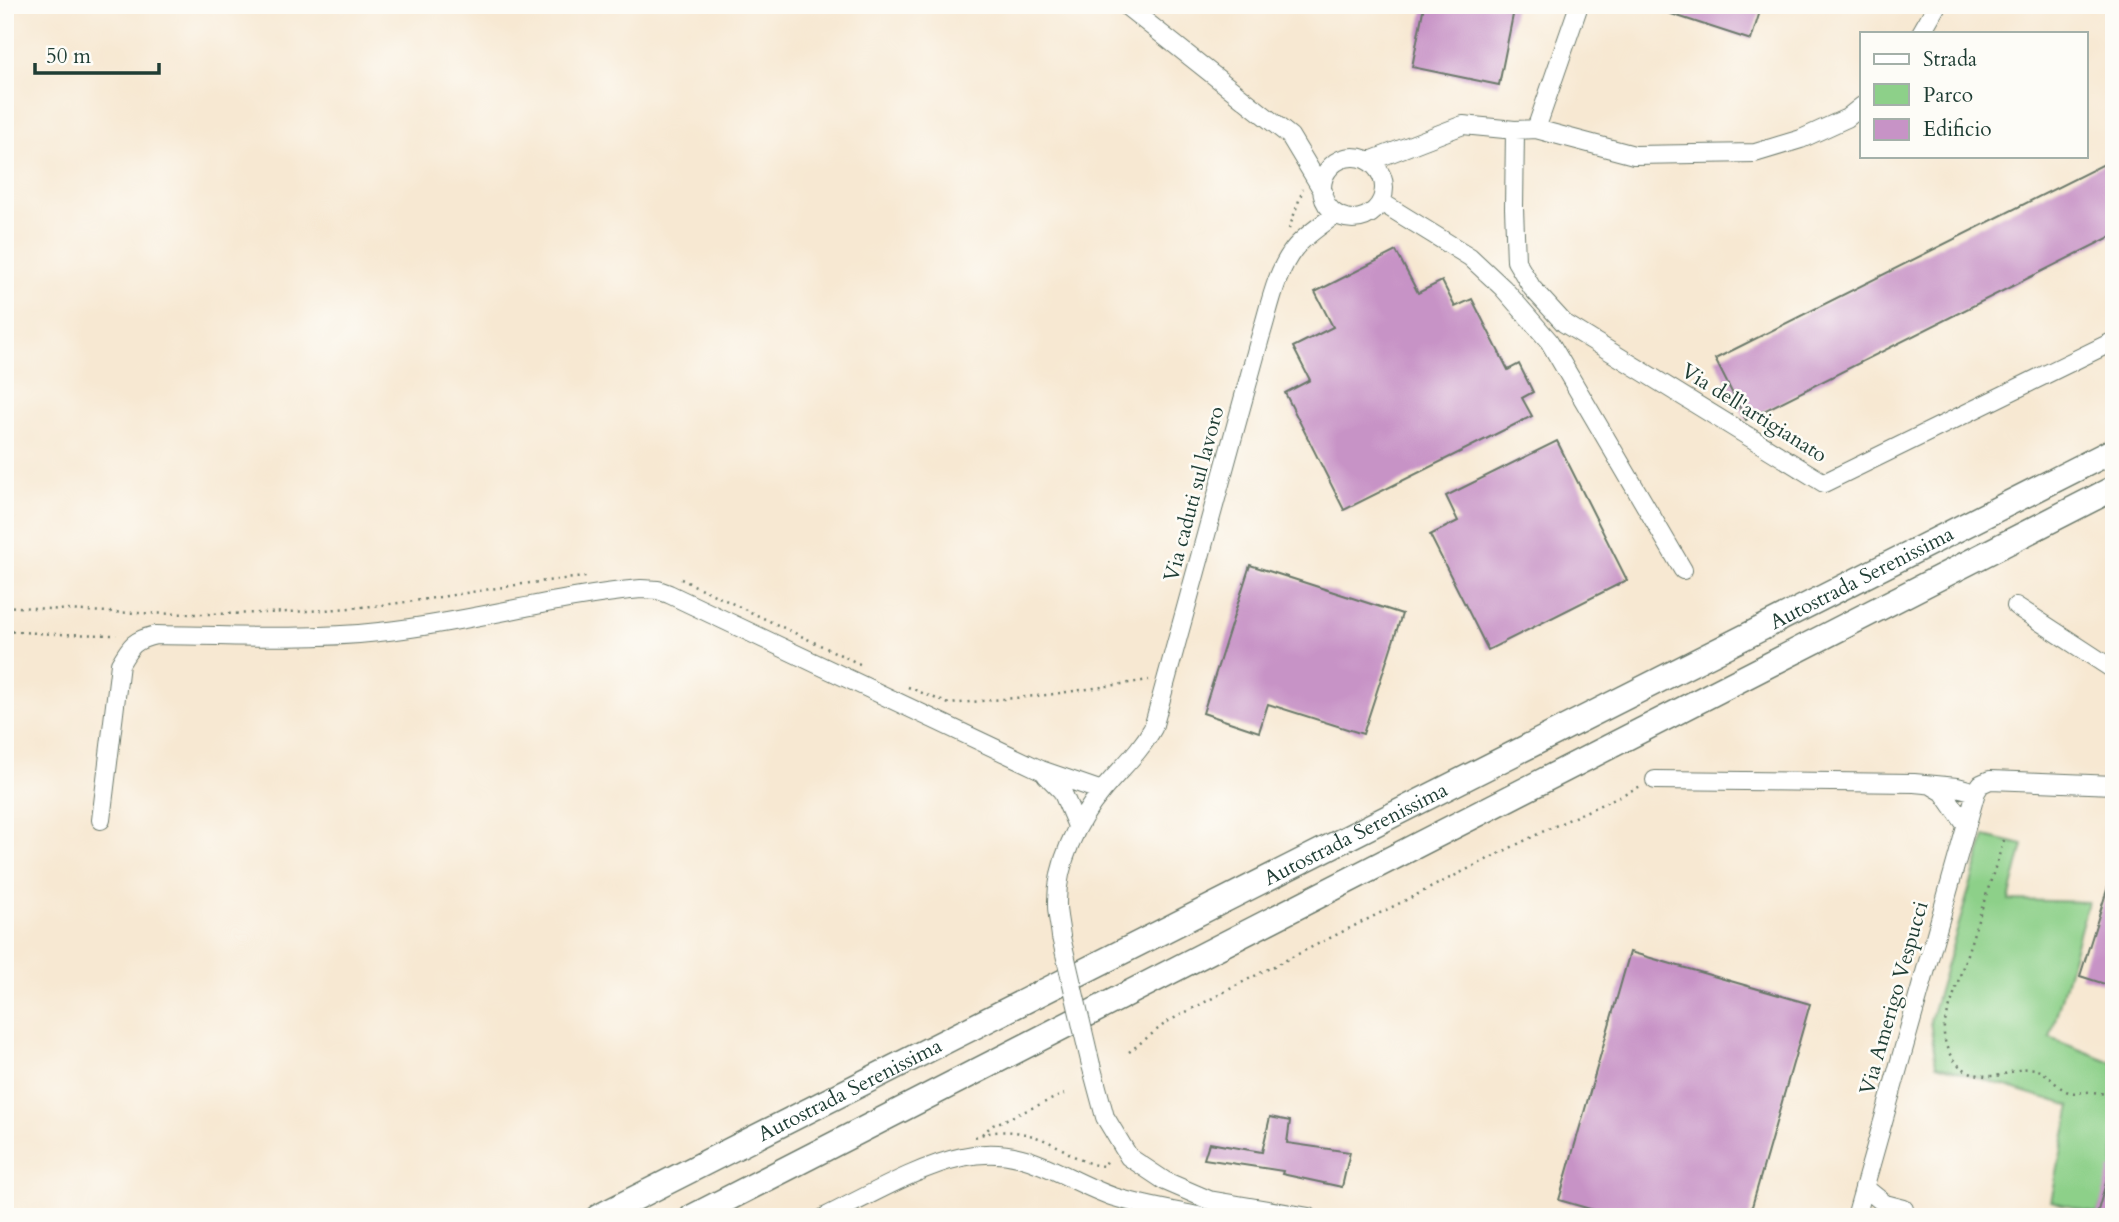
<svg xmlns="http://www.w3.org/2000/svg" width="2119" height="1222" font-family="Cardo,serif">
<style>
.green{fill:#8dd089;stroke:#56865e;stroke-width:2}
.building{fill:#c793c6}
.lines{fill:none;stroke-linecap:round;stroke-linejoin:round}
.minor-casing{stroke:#6b796b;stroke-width:20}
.highway-casing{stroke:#6b796b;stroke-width:27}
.path{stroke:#6b796b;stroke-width:2.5;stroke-dasharray:2 5;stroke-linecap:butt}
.minor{stroke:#fff;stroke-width:18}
.highway{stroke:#fff;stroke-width:24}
.minor-bridge-casing{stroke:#6b796b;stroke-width:20;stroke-linecap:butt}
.minor-bridge{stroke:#fff;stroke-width:18}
.labels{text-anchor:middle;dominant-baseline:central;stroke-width:5;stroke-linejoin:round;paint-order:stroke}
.street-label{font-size:21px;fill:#1f3d34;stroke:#fdfcf7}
</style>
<rect width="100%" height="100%" fill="#fdfcf7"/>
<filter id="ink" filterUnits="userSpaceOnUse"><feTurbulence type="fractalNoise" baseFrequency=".0143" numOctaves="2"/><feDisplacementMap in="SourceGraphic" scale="14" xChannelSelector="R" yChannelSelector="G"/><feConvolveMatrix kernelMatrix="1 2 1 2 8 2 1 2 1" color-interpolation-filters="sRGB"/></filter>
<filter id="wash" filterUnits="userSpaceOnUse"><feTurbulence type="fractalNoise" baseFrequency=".00686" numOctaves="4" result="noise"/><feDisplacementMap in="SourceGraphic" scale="28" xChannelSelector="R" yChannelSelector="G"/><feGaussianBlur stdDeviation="1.57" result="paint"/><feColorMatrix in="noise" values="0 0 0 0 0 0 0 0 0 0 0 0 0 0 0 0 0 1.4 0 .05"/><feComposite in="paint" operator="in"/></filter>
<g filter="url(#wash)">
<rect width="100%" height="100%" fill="#f7e8d2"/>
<!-- green -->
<path class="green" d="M1985,836L2023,845L2009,900L2088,902L2050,1038L2114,1063V1169L2097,1214L2051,1201L2071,1106L1936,1065L1930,1021Z"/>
<g id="blocks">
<!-- building -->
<path class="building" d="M1424,5H1515L1499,85L1412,67Z
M1654,5H1762L1751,40L1653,8Z
M2114,159V235L1746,420L1715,359Z
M1396,251L1418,293L1442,281L1455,307L1472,299L1508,370L1519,364L1533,392L1522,398L1532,416L1344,510L1285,393L1310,380L1293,347L1333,327L1315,292Z
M1557,441L1627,580L1488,650L1430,535L1458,521L1446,496Z
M1250,565L1402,614L1363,734L1268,704L1259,732L1203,713Z
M2111,877H2114V987L2080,976Z
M1630,952L1810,1004L1749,1217H1618L1559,1200Z
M1270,1117L1290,1121L1287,1143L1350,1152L1342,1187L1282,1174L1283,1171L1204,1159L1209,1143L1262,1152Z
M2110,1169H2114V1217H2105L2097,1214Z"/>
</g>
</g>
<g filter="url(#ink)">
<use href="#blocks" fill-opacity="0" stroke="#6b796b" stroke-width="2"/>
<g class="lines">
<!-- minor casing -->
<g class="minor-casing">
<path id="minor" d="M1125,5L1290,136L1323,191
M1921,33L1937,5
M1536,129L1634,155L1755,153L1801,139L1847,118L1862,106
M1515,130L1514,208L1516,261L1532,288L1564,323L1824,483L2114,341
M1322 188a31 31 0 1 1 62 0a31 31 0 1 1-62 0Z
M1370,161L1463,125L1515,130L1536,129L1579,5
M1381,202L1470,257L1503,288L1549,341L1683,570
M2016,606L2114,670
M1046,775L1062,791L1077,826
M1655,780L1914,783L1957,787L1976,792
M1931,785L1943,792L1966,825
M101,820L120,664C131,645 134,640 156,635C230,636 306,640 379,632C467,623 553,597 641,589L658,590L669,594L1041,770L1102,791
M1061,937C1060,926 1057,915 1057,905C1056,864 1077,821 1102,791C1120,769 1140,752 1153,728L1260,338C1269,310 1275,273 1294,249C1305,235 1322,225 1336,214
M1091,1065L1105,1117L1129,1157L1165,1181L1209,1200L1309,1217
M1864,1187L1885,1204L1882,1217
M1885,1204L1904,1209L1902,1217
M825,1217C866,1197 919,1166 962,1157C1026,1143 1059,1178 1114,1197C1143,1206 1174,1211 1203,1217
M1856,1217L1976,792L1981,784L1990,780L2114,785"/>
</g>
<!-- highway casing -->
<g class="highway-casing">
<g id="highway">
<path id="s1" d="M598,1217L2114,450"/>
<path d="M692,1217L2114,488"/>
</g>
</g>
<!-- path -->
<path class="path" d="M1289,229L1303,189
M681,579L864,666
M5,606C126,615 251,618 372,606C444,599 515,582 587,577
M5,631L53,634L117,635
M908,687L949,704L1047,695L1149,680
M2004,840L1944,1025C1942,1054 1960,1077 1992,1076C2006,1076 2020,1066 2035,1069C2048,1072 2054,1085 2066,1091C2075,1095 2083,1091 2092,1092C2100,1093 2107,1094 2114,1096
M1129,1052L1167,1022L1268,969L1542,832L1641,786
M982,1134L993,1125L1064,1094
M975,1137C1005,1125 1037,1134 1064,1150C1077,1158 1088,1165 1104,1166L1109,1158"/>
<!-- minor -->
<use href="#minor" class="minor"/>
<!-- highway -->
<use href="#highway" class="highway"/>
<!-- minor-bridge casing -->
<g class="minor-bridge-casing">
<path id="minor-bridge" d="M1061,937L1091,1065"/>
</g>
<!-- minor-bridge -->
<use href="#minor-bridge" class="minor-bridge"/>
</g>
</g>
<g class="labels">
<!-- street labels -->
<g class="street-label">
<text transform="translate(1754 413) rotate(32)">Via dell'artigianato</text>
<text transform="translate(1194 494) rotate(-75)">Via caduti sul lavoro</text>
<text stroke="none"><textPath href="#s1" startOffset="1416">Autostrada Serenissima</textPath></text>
<text stroke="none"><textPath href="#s1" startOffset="849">Autostrada Serenissima</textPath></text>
<text transform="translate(1894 998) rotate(-74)">Via Amerigo Vespucci</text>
<text stroke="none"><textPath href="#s1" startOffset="282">Autostrada Serenissima</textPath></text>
</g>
</g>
<!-- margin -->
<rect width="2119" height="1222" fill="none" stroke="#fdfcf7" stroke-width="28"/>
<!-- legend -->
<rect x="1860" y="32" width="228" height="126" fill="#fdfcf7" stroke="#a4b0a9" stroke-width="2"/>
<rect x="1874" y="54" width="35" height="10" fill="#ffffff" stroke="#a4b0a9" stroke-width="2"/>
<text x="1923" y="66" font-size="21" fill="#1f3d34">Strada</text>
<rect x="1874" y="84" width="35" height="21" fill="#8dd089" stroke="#a4b0a9" stroke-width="2"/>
<text x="1923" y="102" font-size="21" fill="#1f3d34">Parco</text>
<rect x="1874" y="119" width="35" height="21" fill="#c793c6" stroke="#a4b0a9" stroke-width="2"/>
<text x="1923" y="136" font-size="21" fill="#1f3d34">Edificio</text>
<!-- scale -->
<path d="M35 63v10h124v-10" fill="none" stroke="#1f3d34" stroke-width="3.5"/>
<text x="46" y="63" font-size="21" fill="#1f3d34" stroke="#fdfcf7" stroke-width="5" paint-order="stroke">50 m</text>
</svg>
